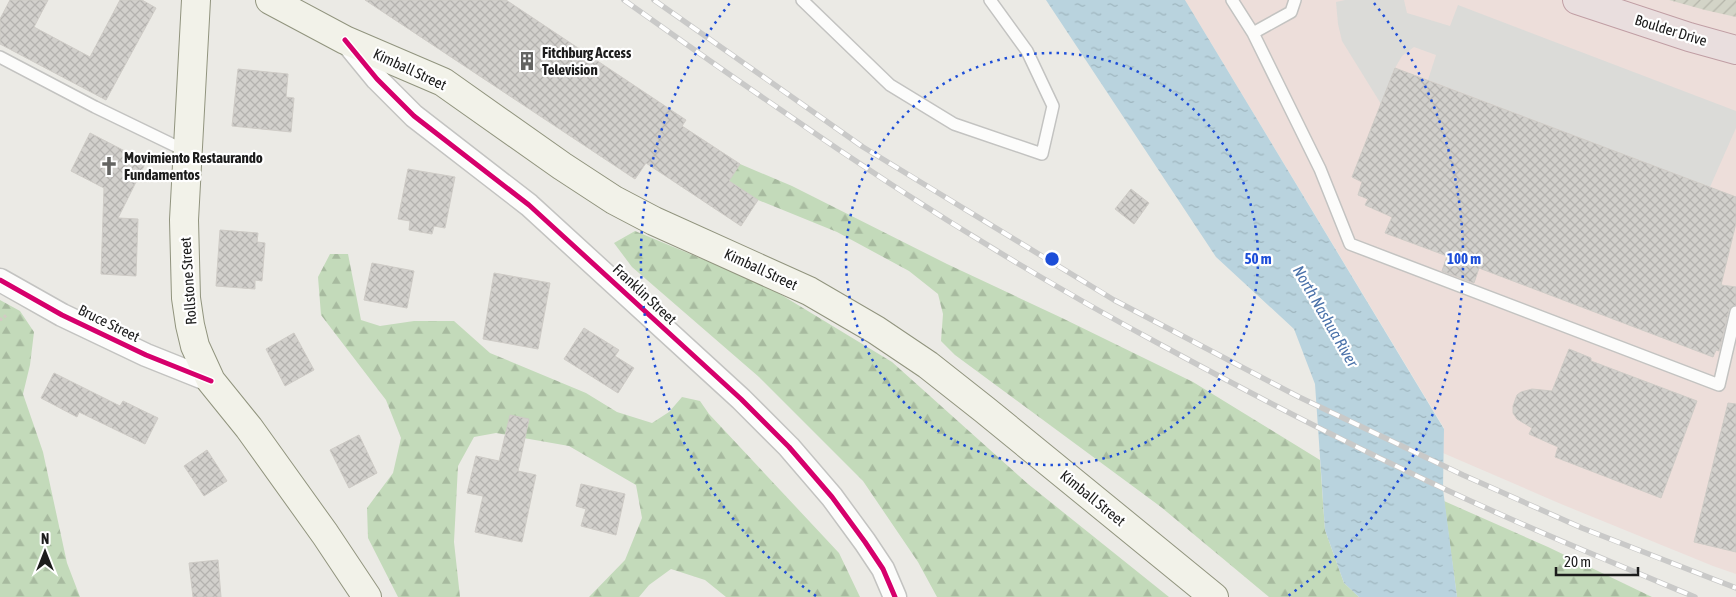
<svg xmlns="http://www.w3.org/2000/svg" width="1736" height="597" font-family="'Asap Condensed',sans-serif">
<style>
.commercial{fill:#eddeda}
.construction{fill:url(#construction-furrows)}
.forest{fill:url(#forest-firs)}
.parking{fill:#dbdbd8}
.water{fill:url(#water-ripples)}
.building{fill:url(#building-cross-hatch);stroke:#cecbc6}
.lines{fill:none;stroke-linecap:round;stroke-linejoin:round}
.lane-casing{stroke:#c3c3c1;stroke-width:14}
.street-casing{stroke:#c3c3c1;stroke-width:25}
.secondary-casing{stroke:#91947e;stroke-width:30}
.highway-casing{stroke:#c09ea4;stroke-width:30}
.path{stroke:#d5c9c5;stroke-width:3;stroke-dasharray:2.5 2.5;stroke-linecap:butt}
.lane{stroke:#fcfcfb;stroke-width:11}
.street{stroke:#fcfcfb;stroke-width:22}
.secondary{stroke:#f2f2e9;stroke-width:28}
.highway{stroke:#e9dede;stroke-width:28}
.rail-casing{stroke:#c9c9c8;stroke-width:5.5}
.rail{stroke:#fff;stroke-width:4;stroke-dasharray:11;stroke-linecap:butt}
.cycleway-casing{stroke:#fff;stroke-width:8}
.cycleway{stroke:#d6006c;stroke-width:5}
.ring{fill:none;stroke:#1d4ed8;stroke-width:2.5;stroke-dasharray:2.5 5}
.labels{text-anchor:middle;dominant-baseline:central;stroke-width:4.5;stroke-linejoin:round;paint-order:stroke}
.street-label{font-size:15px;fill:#1c1c1c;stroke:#fff}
.poi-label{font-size:15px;font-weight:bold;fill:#1c1c1c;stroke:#fff;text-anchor:start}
.water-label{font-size:16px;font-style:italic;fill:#4b72aa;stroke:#fff}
.centre{fill:#1d4ed8;stroke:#fff;stroke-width:2.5}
.ring-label{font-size:15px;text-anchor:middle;font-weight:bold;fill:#1d4ed8;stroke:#fff;stroke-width:4.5;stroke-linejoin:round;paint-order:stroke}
</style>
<defs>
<pattern id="construction-furrows" width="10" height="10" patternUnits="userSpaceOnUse" patternTransform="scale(1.25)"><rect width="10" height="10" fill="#d3d4c7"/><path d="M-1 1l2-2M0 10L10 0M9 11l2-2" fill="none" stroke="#b5b5aa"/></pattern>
<pattern id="forest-firs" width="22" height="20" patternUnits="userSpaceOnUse" patternTransform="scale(1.25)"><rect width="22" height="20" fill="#c3daba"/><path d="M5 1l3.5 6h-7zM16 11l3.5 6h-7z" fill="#a7ba9f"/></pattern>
<pattern id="water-ripples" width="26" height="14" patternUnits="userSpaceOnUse" patternTransform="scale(1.25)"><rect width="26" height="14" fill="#b9d3de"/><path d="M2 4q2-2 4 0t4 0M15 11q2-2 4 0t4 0" fill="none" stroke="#9eb5be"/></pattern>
<pattern id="building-cross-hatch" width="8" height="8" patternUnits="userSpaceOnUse" patternTransform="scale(1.25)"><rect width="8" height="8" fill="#d2d0cc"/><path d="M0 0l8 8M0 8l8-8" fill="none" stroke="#b4b2af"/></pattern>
</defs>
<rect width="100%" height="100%" fill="#ebeae5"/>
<!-- commercial -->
<path class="commercial" d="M1185,0H1736V574L1713,566L1561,504L1443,453L1444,428Z"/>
<!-- construction -->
<path class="construction" d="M1669,0H1736V17L1705,10Z"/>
<!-- forest -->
<path class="forest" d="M740,164L792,186L947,264L1062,318L1193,382L1320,460L1325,530L1344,583L1359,597H1269L1161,507L955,355L941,341L943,314L938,294L909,271L837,232L758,200L729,181Z
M635,231L765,285L892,362L1028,484L1169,597H937L918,562L863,481L759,377L632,267L614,243Z
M330,254H348L361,320L380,326L414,321H454L490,353L586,393L617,412L652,423L669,412L682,397L700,401L709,414L839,553L860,597H726L705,580L671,569L649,585L639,597H589L625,560L642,518L636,485L569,446L496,433L474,437L458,466L454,542L460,597H398L368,538L367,508L393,473L401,438L386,400L321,315L318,277Z
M0,300L20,311L34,332L30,365L23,394L43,452L67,563L80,597H0Z
M1444,501L1548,547L1652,597H1457Z"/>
<!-- parking -->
<path class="parking" d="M1345,0H1404L1407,13L1450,26L1458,5L1736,111V128L1710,187L1428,80L1436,55L1414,47L1402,56L1395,68L1381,104L1342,41L1338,24L1336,2Z"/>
<!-- water -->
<path class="water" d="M1046,0H1185L1444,429L1443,489L1457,597H1359L1344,583L1325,530L1315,384L1294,329L1216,257Z"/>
<!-- building -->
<path class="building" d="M10,0H48L34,27L90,57L120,0H142L156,8L106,100L0,44V19Z
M365,0H506L686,120L682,126L740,164L729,181L758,200L741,226L646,163L635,179Z
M1395,68L1736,197V223L1721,285L1736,287V305L1731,307L1729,310L1719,351L1716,350L1713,357L1479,268L1474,283L1442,271L1447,256L1385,233L1392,217L1365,205L1368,199L1358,195L1362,182L1352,177Z
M238,69L288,74L286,97L294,98L291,132L232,126Z
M90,133L146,162L118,218L138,219L136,276L101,274L104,188L71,171Z
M408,169L455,177L445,228L434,226L432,234L409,230L410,221L398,219Z
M1131,189L1149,203L1134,224L1115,209Z
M220,230L258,233L257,242L265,243L262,281L255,280V289L216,286Z
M372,263L414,271L407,308L364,300Z
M494,273L550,283L538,349L483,339Z
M584,328L619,350L615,356L634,368L618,393L564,359Z
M294,333L314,370L285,386L266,349Z
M1569,349L1591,358V361L1697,401L1661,498L1555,457L1558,447L1529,434L1532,428L1517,419L1513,413V406L1517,395L1521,392L1532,389L1552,391Z
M54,373L120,406L123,401L158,418L145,444L79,412L77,417L41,398Z
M1728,403L1736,404V552L1694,542Z
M510,415L529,419L518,471L536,475L522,542L475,532L483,496L467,493L476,456L499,461Z
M359,435L377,473L349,488L330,450Z
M207,450L227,481L204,496L184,466Z
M581,484L625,494L616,535L581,526L586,509L576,506Z
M218,560L221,597H193L189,563Z"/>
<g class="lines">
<!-- lane casing -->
<g class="lane-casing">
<path id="lane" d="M802,0L890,85L954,124L1042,154L1053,106L1027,51L990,0
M1232,0L1253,33L1320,169L1350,244L1719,385L1736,312
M1253,33L1291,12L1295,0
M0,57L95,107L188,152"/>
</g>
<!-- street casing -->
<g class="street-casing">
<path id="street" d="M345,40L377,79L414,116L529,205L741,399L789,447L832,497L865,542L883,569L895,597
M0,280L62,315L146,355L211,381"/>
</g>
<!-- secondary casing -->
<g class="secondary-casing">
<path id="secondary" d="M196,0L184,220L186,298L190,325L195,346L211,381L249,428L325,534L367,597
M270,0L345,40L443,82L562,166L614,200L654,221L809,291L876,330L928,365L985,410L1214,597"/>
</g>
<!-- highway casing -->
<g class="highway-casing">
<path id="highway" d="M1577,0L1689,37L1736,50"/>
</g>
<!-- path -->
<path class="path" d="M0,320L8,314"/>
<!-- lane -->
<use href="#lane" class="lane"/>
<!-- street -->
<use href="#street" class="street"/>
<!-- secondary -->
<use href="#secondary" class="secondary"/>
<!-- highway -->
<use href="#highway" class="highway"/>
<!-- rail casing -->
<g class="rail-casing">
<path id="rail" d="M624,0C676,37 728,74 781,110C904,196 1033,276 1165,347C1279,409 1395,468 1513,520C1574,547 1635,572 1695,597
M654,0L863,147L1114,300L1299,397L1463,475L1582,528L1736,588"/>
</g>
<!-- rail -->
<use href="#rail" class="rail"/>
<!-- cycleway casing -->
<g class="cycleway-casing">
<path id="cycleway" d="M345,40L377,79L414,116L529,205L741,399L789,447L832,497L865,542L883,569L895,597
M0,280L62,315L146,355L211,381"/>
</g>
<!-- cycleway -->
<use href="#cycleway" class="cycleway"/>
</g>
<!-- distance rings -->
<g class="ring">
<circle cx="1052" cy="259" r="206"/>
<path d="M816 596A412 412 0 0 1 730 3M1374 3A412 412 0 0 1 1288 596"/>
</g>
<!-- icons -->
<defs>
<g id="building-bare" transform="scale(1.5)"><path d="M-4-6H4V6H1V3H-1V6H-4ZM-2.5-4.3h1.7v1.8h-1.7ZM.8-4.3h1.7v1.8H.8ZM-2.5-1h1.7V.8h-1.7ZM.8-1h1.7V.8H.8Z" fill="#646462" stroke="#fff" stroke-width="2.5" paint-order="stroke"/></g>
<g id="church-bare" transform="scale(1.5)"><path d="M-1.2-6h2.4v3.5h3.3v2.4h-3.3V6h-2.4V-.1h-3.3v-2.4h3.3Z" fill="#646462" stroke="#fff" stroke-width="2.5" paint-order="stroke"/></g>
</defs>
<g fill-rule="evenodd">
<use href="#building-bare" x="527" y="61"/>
<use href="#church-bare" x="109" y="166"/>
</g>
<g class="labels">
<!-- street labels -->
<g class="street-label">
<text transform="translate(1671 30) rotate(17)">Boulder Drive</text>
<text transform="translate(410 69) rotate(25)">Kimball Street</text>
<text transform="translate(761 269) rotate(25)">Kimball Street</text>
<text transform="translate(188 281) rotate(-94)">Rollstone Street</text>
<text transform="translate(645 294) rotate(43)">Franklin Street</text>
<text transform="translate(109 323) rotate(26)">Bruce Street</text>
<text transform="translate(1093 498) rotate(39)">Kimball Street</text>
</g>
<!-- poi labels -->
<g class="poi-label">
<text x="542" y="52">Fitchburg Access<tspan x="542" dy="17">Television</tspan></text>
<text x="124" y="157">Movimiento Restaurando<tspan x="124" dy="17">Fundamentos</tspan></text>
</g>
<!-- water labels -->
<g class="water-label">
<text transform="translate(1326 316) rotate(60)">North Nashua River</text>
</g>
</g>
<circle cx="1052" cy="259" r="8" class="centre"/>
<g class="ring-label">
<text x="1258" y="264">50 m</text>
<text x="1464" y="264">100 m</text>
</g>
<!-- north arrow -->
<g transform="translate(45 552)" stroke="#ffffff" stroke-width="4" paint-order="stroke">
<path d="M0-4L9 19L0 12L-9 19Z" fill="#1c1c1c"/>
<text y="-8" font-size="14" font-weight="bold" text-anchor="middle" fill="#1c1c1c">N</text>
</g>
<!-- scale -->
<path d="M1556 567v8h82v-8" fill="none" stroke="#1c1c1c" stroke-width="2.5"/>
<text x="1564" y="567" font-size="15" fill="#1c1c1c" stroke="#ffffff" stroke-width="4" paint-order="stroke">20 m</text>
</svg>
